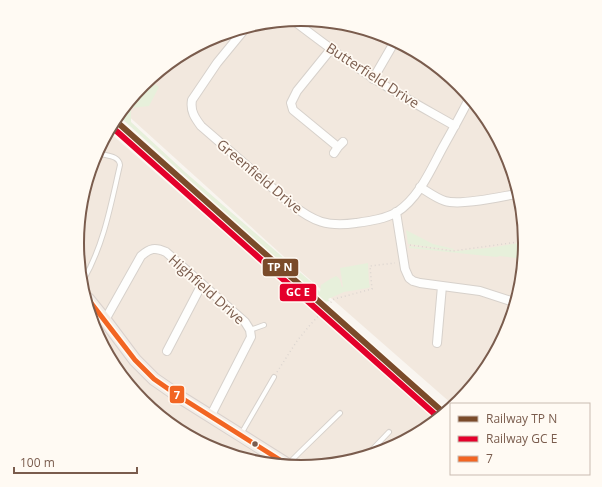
<svg xmlns="http://www.w3.org/2000/svg" width="602" height="487" font-family="'Open Sans',sans-serif">
<style>
.residential{fill:#f2e8de}
.green{fill:#e7f0db}
.lines{fill:none;stroke-linecap:round;stroke-linejoin:round}
.lane-casing{stroke:#d7d1cb;stroke-width:6}
.street-casing{stroke:#d7d1cb;stroke-width:10}
.primary-casing{stroke:#dad1cc;stroke-width:14}
.path{stroke:#dcd5d0;stroke-width:1.5;stroke-dasharray:1 3;stroke-linecap:butt}
.lane{stroke:#fefefd;stroke-width:4}
.street{stroke:#fefefd;stroke-width:8}
.primary{stroke:#f3eee8;stroke-width:12}
.bus-1-casing{stroke:#fffaf3;stroke-width:8}
.bus-1{stroke:#f26522;stroke-width:5}
.rail-1-casing{stroke:#fffaf3;stroke-width:9}
.rail-2-casing{stroke:#fffaf3;stroke-width:9}
.rail-1{stroke:#7a4b2a;stroke-width:6}
.rail-2{stroke:#e4002b;stroke-width:6}
.bus-dot{fill:#7a5c4d;stroke:#fffaf3;stroke-width:1.5}
.labels{text-anchor:middle;dominant-baseline:central;stroke-width:3.5;stroke-linejoin:round;paint-order:stroke}
.street-label{font-size:14px;fill:#7a5c4d;stroke:#fffaf3}
.rim{fill:none;stroke:#7a5c4d;stroke-width:2}
.line-badge{stroke:#fffaf3;stroke-width:1.5}
.badge-label{font-size:11px;text-anchor:middle;font-weight:bold;fill:#fff}
</style>
<rect width="100%" height="100%" fill="#f9f5f0"/>
<!-- residential -->
<path class="residential" d="M301,19L387,36L460,85L508,158L525,244L508,330L460,402L457,404H452L291,263L124,112L142,85L215,36Z
M110,133L350,342L436,418L387,451L301,468L215,451L142,402L94,329L77,243L94,157Z"/>
<!-- green -->
<path class="green" d="M160,73L149,85H143L141,88H150L155,84L159,87L149,106L131,108V122L185,172L317,287V289L320,292L321,285L330,279L336,276C341,278 340,283 342,287H343L340,268L368,263L369,283L370,287L368,288L344,292L328,299L330,301L324,302L120,117L142,85Z
M406,230L433,244L454,249L453,250L408,244Z
M525,242V244L523,259L500,256L497,257L409,248V246L456,251L488,248Z"/>
<g class="lines">
<!-- lane casing -->
<g class="lane-casing">
<path id="lane" d="M84,279C104,244 111,204 120,165C119,156 108,156 101,154
M250,330L264,325
M241,434L274,377
M367,455L389,432
M289,463L299,453L340,413"/>
</g>
<!-- street casing -->
<g class="street-casing">
<path id="street" d="M294,21C319,40 345,60 373,78C399,95 427,110 455,126
M244,30L217,63L192,100C190,111 195,118 201,126L291,204C314,222 327,227 356,223C370,221 385,219 397,212C419,198 431,169 443,147C452,131 461,115 469,99
M331,49L297,91L291,103L293,110L338,147
M373,79L395,41
M334,153L338,147L343,142
M420,187C428,192 436,198 445,201C460,206 499,197 516,194
M396,212L405,269L409,278L413,281L420,283L480,291L514,302
M105,320L141,256C150,248 155,247 166,252L245,322L250,330L251,337L210,417
M437,343L442,286
M167,351L202,284"/>
</g>
<!-- primary casing -->
<g class="primary-casing">
<path id="primary" d="M88,299L105,320L135,360L154,379L180,397L288,465"/>
</g>
<!-- path -->
<path class="path" d="M410,245L453,251L525,241
M93,326L98,328
M277,372L297,341L310,325L334,299L372,289L370,266L395,263"/>
<!-- lane -->
<use href="#lane" class="lane"/>
<!-- street -->
<use href="#street" class="street"/>
<!-- primary -->
<use href="#primary" class="primary"/>
<!-- bus-1 casing -->
<g class="bus-1-casing">
<path id="bus-1" d="M88,299L135,360L154,379L180,397L288,465"/>
</g>
<!-- bus-1 -->
<use href="#bus-1" class="bus-1"/>
<!-- rail-1 casing -->
<g class="rail-1-casing">
<path id="rail-1" d="M117,122L444,413"/>
</g>
<!-- rail-2 casing -->
<g class="rail-2-casing">
<path id="rail-2" d="M113,128L438,417"/>
</g>
<!-- rail-1 -->
<use href="#rail-1" class="rail-1"/>
<!-- rail-2 -->
<use href="#rail-2" class="rail-2"/>
</g>
<!-- markers -->
<circle class="bus-dot" cx="255" cy="444" r="3.5"/>
<g class="labels">
<!-- street labels -->
<g class="street-label">
<text transform="translate(373 75) rotate(33)">Butterfield Drive</text>
<text transform="translate(260 176) rotate(40)">Greenfield Drive</text>
<text transform="translate(207 289) rotate(42)">Highfield Drive</text>
</g>
</g>
<!-- crop -->
<path d="M0 0H602V487H0ZM84 243a217 217 0 1 1 434 0a217 217 0 1 1-434 0Z" fill="#fffaf3" fill-rule="evenodd"/>
<path class="rim" d="M84 243a217 217 0 1 1 434 0a217 217 0 1 1-434 0Z"/>
<g class="line-badge">
<rect x="262" y="258" width="37" height="19" rx="4" fill="#7a4b2a"/>
<rect x="279" y="283" width="38" height="19" rx="4" fill="#e4002b"/>
<rect x="169" y="385" width="16" height="19" rx="4" fill="#f26522"/>
</g>
<g class="badge-label">
<text x="280" y="271">TP N</text>
<text x="298" y="296">GC E</text>
<text x="177" y="399">7</text>
</g>
<!-- legend -->
<rect x="450" y="403" width="140" height="72" fill="#fffaf3" stroke="#cabbb1"/>
<rect x="458" y="416" width="20" height="6" fill="#7a4b2a" stroke="#cabbb1"/>
<text x="486" y="423" font-size="12" fill="#7a5c4d">Railway TP N</text>
<rect x="458" y="436" width="20" height="6" fill="#e4002b" stroke="#cabbb1"/>
<text x="486" y="443" font-size="12" fill="#7a5c4d">Railway GC E</text>
<rect x="458" y="456" width="20" height="6" fill="#f26522" stroke="#cabbb1"/>
<text x="486" y="463" font-size="12" fill="#7a5c4d">7</text>
<!-- scale -->
<path d="M14 467v6h123v-6" fill="none" stroke="#7a5c4d" stroke-width="2"/>
<text x="20" y="467" font-size="12" fill="#7a5c4d" stroke="#fffaf3" stroke-width="3" paint-order="stroke">100 m</text>
</svg>
